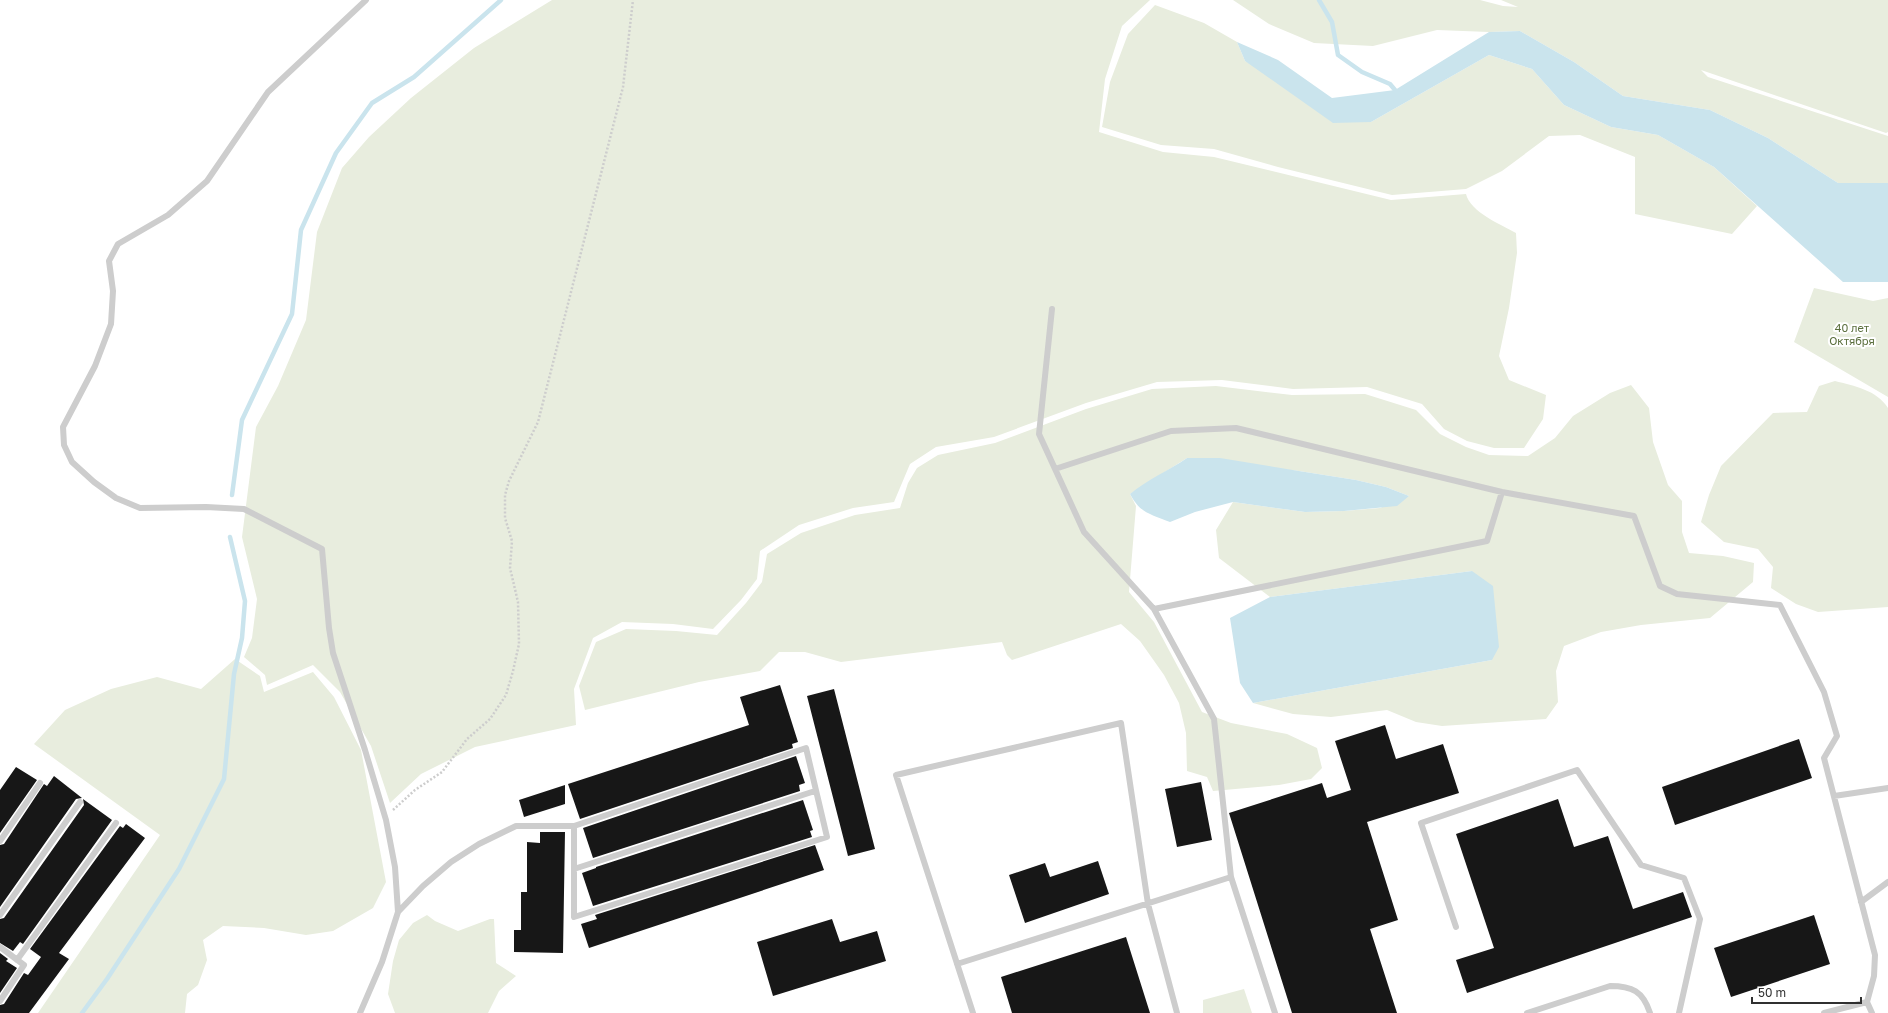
<svg xmlns="http://www.w3.org/2000/svg" width="1888" height="1013" font-family="'Golos Text',sans-serif">
<style>
.green{fill:#e8edde}
.water{fill:#cae4ed}
.lines{fill:none;stroke-linecap:round;stroke-linejoin:round}
.stream{stroke:#cae4ed;stroke-width:4.5}
.building{fill:#171717}
.path{stroke:#cdcdcd;stroke-width:2.5;stroke-dasharray:2 2;stroke-linecap:butt}
.lane{stroke:#cdcdcd;stroke-width:6}
.labels{text-anchor:middle;dominant-baseline:central;stroke-width:4;stroke-linejoin:round;paint-order:stroke}
.park-label{font-size:11px;fill:#5a6e3c;stroke:#fff}
</style>
<rect width="100%" height="100%" fill="#fff"/>
<!-- green -->
<path class="green" d="M552,0H1150L1122,26L1105,79L1099,132L1163,152L1214,157L1391,200L1466,194C1470,212 1502,225 1516,233L1517,253L1509,308L1499,356L1509,380L1546,395L1543,419L1524,448H1494L1467,441L1444,429L1422,404L1367,387L1293,389L1222,380L1157,382L1086,403L994,437L936,447L910,464L894,502L853,508L799,525L760,551L757,579L741,600L713,629L673,624L622,622L593,638L574,689L576,725L475,747L421,774L390,803L371,746L340,692L313,665L267,685L265,675L244,657L252,638L257,599L242,537L256,427L278,386L306,320L317,232L342,168L369,137L411,98L474,48Z
M1233,0H1480L1503,6L1518,7L1501,0H1888V132L1886,133L1701,70L1708,77L1888,136V183H1838L1768,138L1710,110L1623,96L1574,62L1520,31L1489,32L1437,30L1373,46L1314,43L1269,24Z
M1155,5L1204,23L1237,42L1245,61L1371,122L1489,55L1532,69L1564,105L1611,127L1658,135L1714,167L1757,206L1732,234L1635,214V157L1580,135L1549,136L1502,171L1466,189L1392,195L1278,167L1214,149L1161,145L1102,127L1110,82L1128,34Z
M1814,288L1873,301L1888,298V397L1794,342Z
M1835,381C1854,386 1877,390 1888,408V607L1818,612L1796,604L1771,588L1773,567L1758,549L1724,542L1701,522L1709,495L1721,466L1773,413L1807,412L1819,386Z
M1631,385L1649,408L1653,442L1668,485L1682,501V532L1689,553L1723,556L1754,563L1753,582L1710,618L1641,625L1601,632L1564,646L1556,671L1558,702L1546,719L1442,726L1416,722L1387,710L1331,717L1293,714L1253,703L1492,660L1472,571L1270,597L1219,558L1216,530L1233,502L1305,512L1344,511L1380,508L1409,496L1386,487L1356,480L1299,471L1187,458L1130,494L1136,506L1129,592L1154,622L1202,712L1231,723L1287,734L1317,748L1322,768L1311,779L1279,785L1213,791L1207,777L1187,771L1186,733L1179,703L1164,675L1140,641L1121,624L1012,660L1007,655L1002,642L841,662L805,652H779L760,671L699,682L585,710L579,686L596,642L626,629L676,631L717,635L746,603L762,582L767,554L801,533L855,515L900,508L908,483L917,468L938,455L995,443L1086,409L1152,389L1216,386L1292,395L1365,394L1416,410L1440,434L1466,447L1489,455L1528,456L1555,438L1573,416L1610,393Z
M235,659L260,676L264,692L313,672L334,697L361,750L386,882L373,908L333,931L306,935L264,928L223,926L203,940L207,960L198,985L187,994L185,1013H38L160,835L34,744L65,710L111,689L157,677L201,689Z
M427,915L435,921L458,931L490,919H494L496,963L516,976L499,991L488,1013H395L388,994L393,961L399,940L413,923Z
M1244,989L1252,1013H1203V1000Z"/>
<!-- water -->
<path class="water" d="M1520,31L1574,62L1623,96L1710,110L1768,138L1838,183H1888V282H1843L1714,167L1658,135L1611,127L1564,105L1532,69L1489,55L1371,122L1333,123L1245,61L1237,42L1278,60L1332,98L1395,90L1489,32Z
M1187,458H1220L1299,471L1356,480L1386,487L1409,496L1397,506L1344,511L1305,512L1233,502L1195,512L1170,522C1150,514 1140,513 1130,494C1148,479 1168,471 1187,458Z
M1472,571L1493,586L1499,647L1492,660L1253,703L1240,683L1230,618L1270,597Z"/>
<g class="lines">
<!-- stream -->
<path class="stream" d="M1319,0L1332,22L1338,55L1362,72L1390,84L1395,90
M232,495L242,420L292,314L301,230L336,153L372,103L414,77L501,0
M82,1013L107,979L179,869L224,779L234,674L242,638L245,601L230,537"/>
</g>
<!-- building -->
<path class="building" d="M780,685L798,742L792,744L793,748L580,819L568,784L749,725L740,697Z
M834,689L875,849L848,856L807,696Z
M1385,725L1396,759L1443,744L1459,793L1367,822L1398,920L1370,929L1397,1013H1292L1229,813L1322,783L1327,798L1351,790L1335,741Z
M1799,739L1812,778L1675,825L1662,787Z
M796,756L805,783L799,785L800,791L593,858L583,828Z
M16,767L37,780L0,833V790Z
M54,776L82,798L76,799L0,907V845L4,844L44,784L47,786Z
M1201,782L1212,840L1177,847L1165,789Z
M565,785V804L524,817L519,800Z
M83,799L112,820L23,944L20,942L13,951L0,943V919L4,918L84,805Z
M1558,799L1574,847L1608,836L1633,909L1683,892L1692,917L1467,993L1456,960L1494,948L1456,834Z
M803,800L813,830L810,831L812,837L593,906L582,873L596,868V867Z
M126,824L145,838L59,953L69,959L29,1013H0V1005L4,1004L24,973L28,975L41,957L30,949L120,826L123,828Z
M540,832H565L563,953L514,952V930H521V892H527V842L540,843Z
M815,845L824,870L589,948L581,924L597,919L595,915Z
M1098,861L1109,894L1025,923L1009,875L1045,863L1050,877Z
M1814,915L1830,964L1731,997L1714,948Z
M832,919L840,942L877,931L886,961L773,996L757,942Z
M1126,937L1150,1013H1012L1001,977Z
M0,953L8,959L6,961L17,968L0,993Z"/>
<g class="lines">
<!-- path -->
<path class="path" d="M393,810L415,790L442,772L467,739L490,719L506,695L513,671L519,644L518,602L510,568L512,541L505,518V495L509,481L538,422L623,87L633,0"/>
<!-- lane -->
<path class="lane" d="M366,0L268,92L207,181L168,215L118,244L109,261L113,291L111,324L95,366L63,427L64,445L72,462L94,482L116,498L140,508L206,507L244,509L322,549L329,628L333,653L365,750L386,820L395,867L398,912
M1052,309L1039,434L1084,532L1154,609L1214,719L1231,877L1275,1013
M1055,469L1171,431L1236,428L1502,492L1634,516L1660,586L1677,594L1780,605L1824,692L1837,736L1824,758L1875,955L1874,976L1867,1002L1872,1013
M1154,609L1487,541L1502,492
M1834,796L1888,788
M0,841L40,783
M574,869L815,791
M1861,902L1888,882
M0,915L80,802
M1456,927L1421,823L1577,770L1641,865L1684,878L1700,919L1679,1013
M0,947L24,965L0,1001
M17,960L116,823
M957,964L1231,877
M360,1013L382,962L398,912L423,886L451,862L479,844L516,826H574L806,748L827,837L574,917V826
M973,1013L896,775L1121,723L1148,904L1177,1013
M1527,1013L1610,986C1632,986 1643,991 1650,1013
M1824,1013L1867,1002"/>
</g>
<g class="labels">
<!-- park labels -->
<g class="park-label">
<text x="1852" y="327">40 лет<tspan x="1852" dy="13">Октября</tspan></text>
</g>
</g>
<!-- scale -->
<path d="M1752 997v6h109v-6" fill="none" stroke="#303030" stroke-width="2"/>
<text x="1758" y="997" font-size="12" fill="#303030" stroke="#ffffff" stroke-width="3" paint-order="stroke">50 m</text>
</svg>
